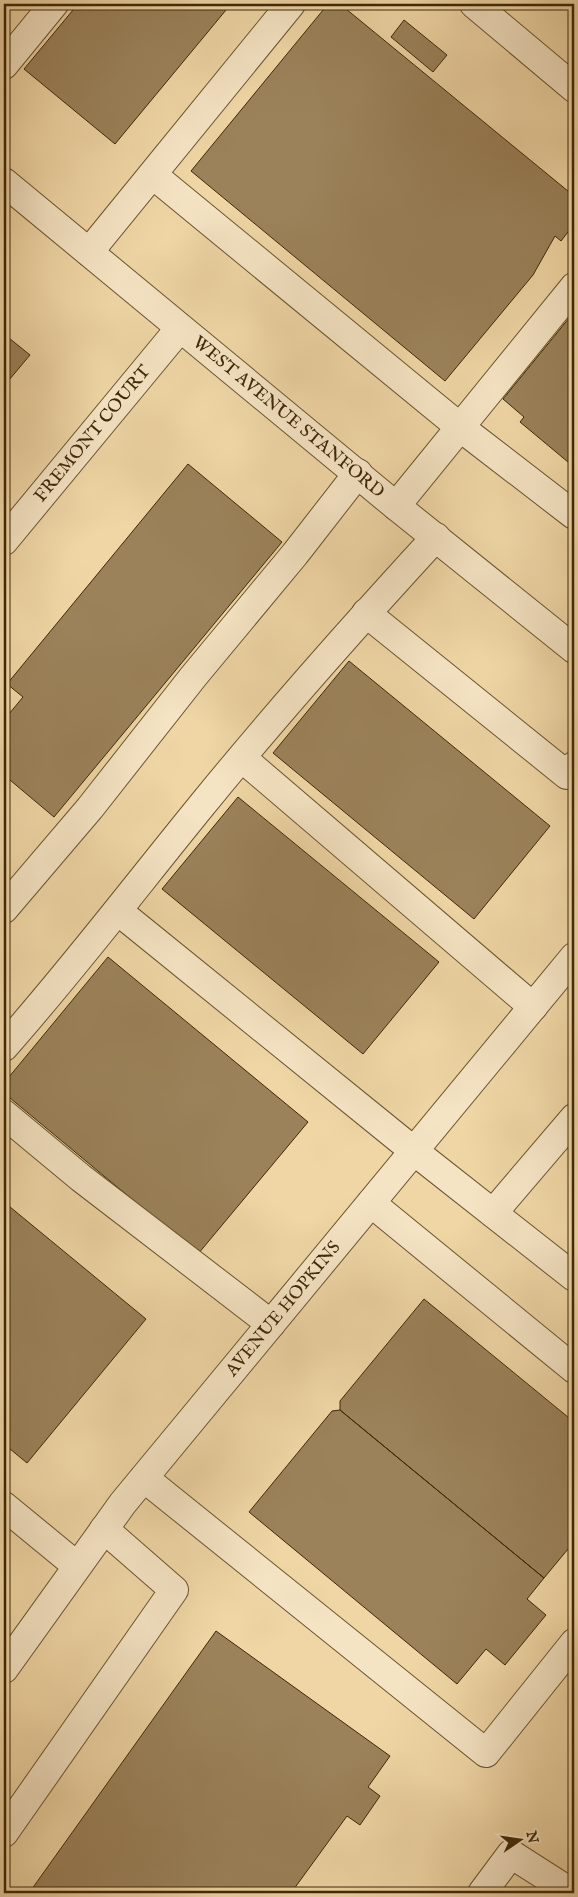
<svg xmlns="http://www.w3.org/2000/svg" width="578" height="1897" font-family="'IM FELL English',serif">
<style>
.building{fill:#9b825a;stroke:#3e2808}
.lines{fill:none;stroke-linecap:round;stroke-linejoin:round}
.minor-casing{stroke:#6a542f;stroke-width:30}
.minor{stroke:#f5e4c4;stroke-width:28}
.labels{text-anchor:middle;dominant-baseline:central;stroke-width:4;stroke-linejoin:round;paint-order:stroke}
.street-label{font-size:18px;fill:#3e2808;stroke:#f5e4c4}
</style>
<rect width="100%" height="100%" fill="#f0d6a5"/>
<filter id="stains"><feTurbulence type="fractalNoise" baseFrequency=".004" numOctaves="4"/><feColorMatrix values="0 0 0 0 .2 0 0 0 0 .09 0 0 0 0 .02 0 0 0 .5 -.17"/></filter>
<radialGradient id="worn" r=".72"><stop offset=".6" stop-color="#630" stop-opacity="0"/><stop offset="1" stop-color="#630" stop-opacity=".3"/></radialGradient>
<!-- building -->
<path class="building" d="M78,4H231L115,144L24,69Z
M328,4H340L574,196L573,205L574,206V224L561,241L555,236L533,275L445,381L191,171Z
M404,20L447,55L433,72L391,37Z
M574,312V467L520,422L524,417L503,399Z
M4,334L30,355L4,386Z
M188,464L282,542L54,817L4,775V757L10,749L4,745V720L23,697L7,684Z
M349,661L550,826L474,919L273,753Z
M238,797L439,962L363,1054L162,889Z
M108,957L308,1122L198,1254L4,1093V1083Z
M4,1202L146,1319L27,1463L4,1444Z
M424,1299L574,1422V1555L568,1549L544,1578L340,1410V1401Z
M340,1410L544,1578L527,1599L546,1615L505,1665L486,1649L457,1684L249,1512L332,1411Z
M216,1631L390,1756L368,1787L380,1796L360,1825L347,1816L291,1893H29Z"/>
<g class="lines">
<!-- minor casing -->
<g class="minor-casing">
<g id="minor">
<path d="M474,4L574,88"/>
<path d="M4,65L54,4"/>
<path d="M153,175L461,428L574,515"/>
<path id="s1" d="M4,182L396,506L574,649"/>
<path d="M89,252L291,4"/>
<path d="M396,506L574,287"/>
<path id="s2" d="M4,541L180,328"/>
<path d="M366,613L567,775L574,766"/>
<path d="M242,758L533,1007"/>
<path d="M4,909L90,808L193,677L295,554L358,473"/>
<path d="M118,911L414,1151L574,1277"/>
<path d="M4,1047C73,969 136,886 202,805C277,713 356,624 436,537"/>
<path d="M4,1114L81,1178L271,1324"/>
<path d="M371,1203L574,1369"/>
<path d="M493,1213L574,1118"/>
<path d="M144,1478L486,1753L574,1643"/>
<path d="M4,1506L77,1566"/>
<path id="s3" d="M4,1669L123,1503L574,957"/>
<path d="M4,1833L174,1590L104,1529"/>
<path d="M482,1893L511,1854L572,1893"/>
</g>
</g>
<!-- minor -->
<use href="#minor" class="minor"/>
</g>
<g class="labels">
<!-- street labels -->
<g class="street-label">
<text stroke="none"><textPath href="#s1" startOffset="369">WEST AVENUE STANFORD</textPath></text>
<text stroke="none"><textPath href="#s2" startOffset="139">FREMONT COURT</textPath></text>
<text stroke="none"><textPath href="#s3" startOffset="456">AVENUE HOPKINS</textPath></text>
</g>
</g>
<!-- margin -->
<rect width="578" height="1897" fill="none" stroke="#f0d6a5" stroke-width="20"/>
<rect x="5" y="5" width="568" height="1887" fill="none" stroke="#3e2808" stroke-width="2.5"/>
<rect x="10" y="10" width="558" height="1877" fill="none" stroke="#3e2808"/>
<!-- north arrow -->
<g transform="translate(520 1840) rotate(77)" stroke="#f5e4c4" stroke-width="4" paint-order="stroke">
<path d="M0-4L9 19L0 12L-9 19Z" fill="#3e2808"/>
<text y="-8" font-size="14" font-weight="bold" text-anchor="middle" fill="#3e2808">N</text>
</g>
<rect width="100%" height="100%" filter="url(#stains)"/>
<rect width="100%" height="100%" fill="url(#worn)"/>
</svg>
